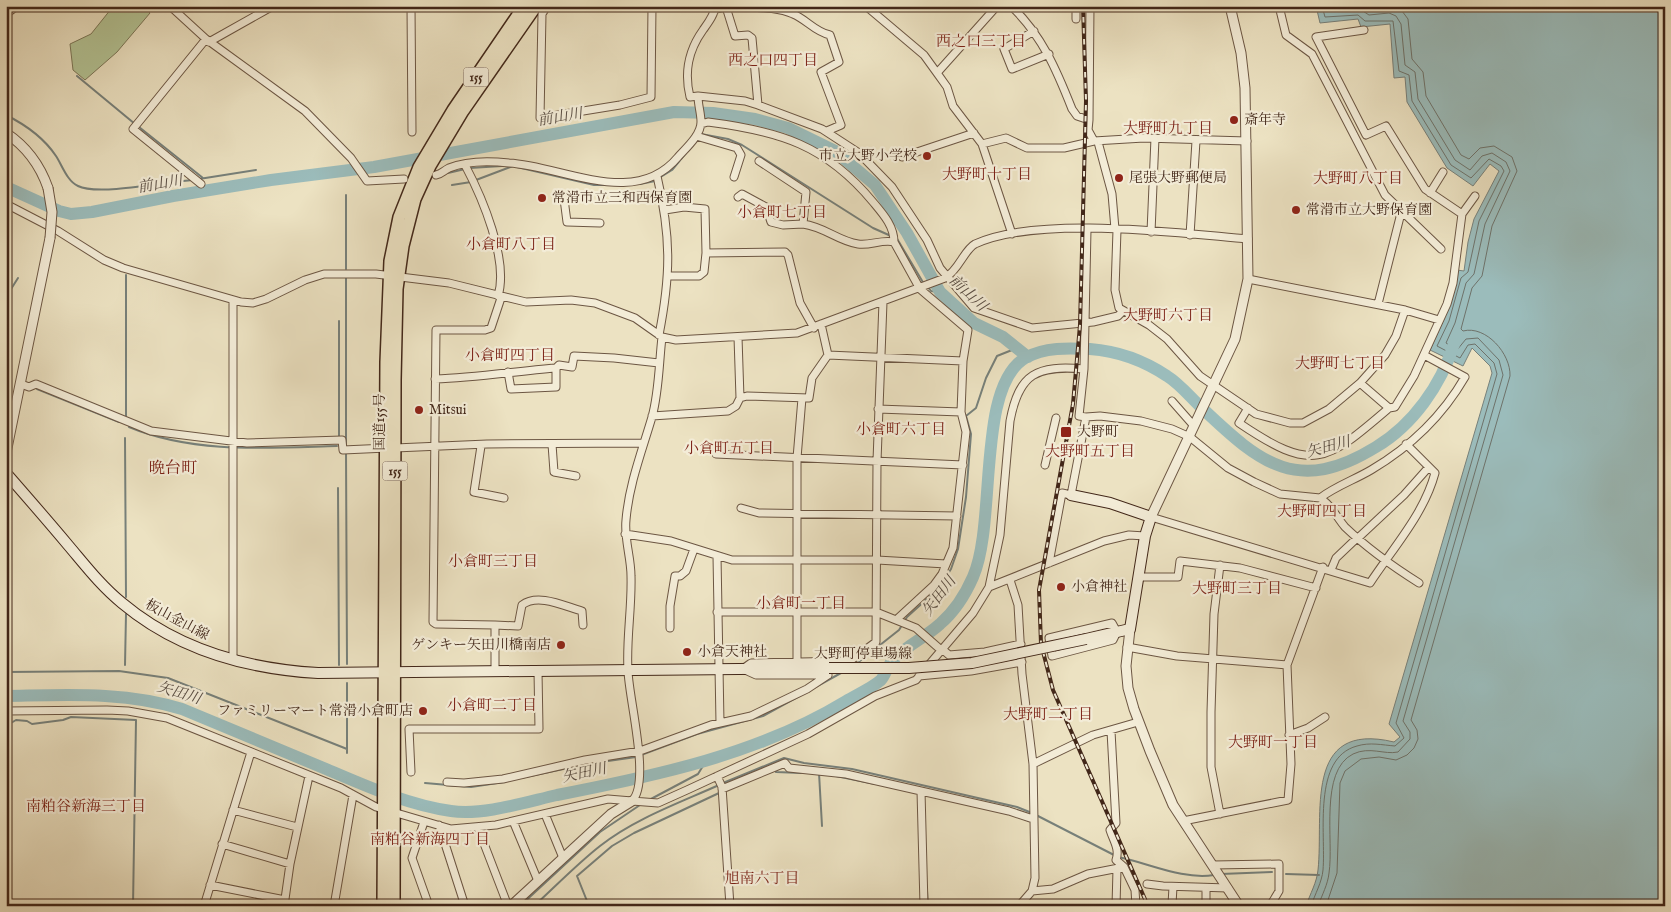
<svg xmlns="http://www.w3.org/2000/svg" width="1671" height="912" font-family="'IM FELL English','Noto Serif JP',serif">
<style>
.green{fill:#b4c495;stroke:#7b7657}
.water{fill:#9bbcbb;stroke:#77807a}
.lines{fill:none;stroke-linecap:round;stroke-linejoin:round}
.shore{stroke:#6e726a;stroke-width:1}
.stream{stroke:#77807a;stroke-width:2}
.river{stroke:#9bbcbb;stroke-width:12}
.minor-casing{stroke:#6c5643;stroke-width:9}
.tertiary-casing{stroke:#6c5643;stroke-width:11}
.secondary-casing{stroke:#422719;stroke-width:12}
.trunk-casing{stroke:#422719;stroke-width:14}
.minor{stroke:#f3ecd7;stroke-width:7}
.tertiary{stroke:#f3ecd7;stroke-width:9}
.secondary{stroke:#f3ecd7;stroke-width:10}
.trunk{stroke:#ece2c2;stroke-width:11}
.rail-casing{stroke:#422719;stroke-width:4}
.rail{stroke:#f3ecd7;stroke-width:2;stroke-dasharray:5.5;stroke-linecap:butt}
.tertiary-bridge-casing{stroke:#6c5643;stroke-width:11;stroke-linecap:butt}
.secondary-bridge-casing{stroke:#422719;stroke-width:12;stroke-linecap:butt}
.tertiary-bridge{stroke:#f3ecd7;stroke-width:9}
.secondary-bridge{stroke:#f3ecd7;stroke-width:10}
.poi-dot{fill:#8f2418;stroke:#f3ecd7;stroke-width:2}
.labels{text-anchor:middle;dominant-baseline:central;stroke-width:4.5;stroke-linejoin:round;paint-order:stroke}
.shield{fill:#f3ecd7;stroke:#776252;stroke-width:1}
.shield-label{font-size:12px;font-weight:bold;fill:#422719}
.poi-label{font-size:14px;fill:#422719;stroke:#f3ecd7;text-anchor:start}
.street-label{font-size:14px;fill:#422719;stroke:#f3ecd7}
.neighbourhood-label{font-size:15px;fill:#7a1f14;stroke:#f3ecd7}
.water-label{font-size:15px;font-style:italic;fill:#584c42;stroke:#f3ecd7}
.quarter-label{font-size:16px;fill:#7a1f14;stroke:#f3ecd7}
</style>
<rect width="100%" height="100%" fill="#ece2c2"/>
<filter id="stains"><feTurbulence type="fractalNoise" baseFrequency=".004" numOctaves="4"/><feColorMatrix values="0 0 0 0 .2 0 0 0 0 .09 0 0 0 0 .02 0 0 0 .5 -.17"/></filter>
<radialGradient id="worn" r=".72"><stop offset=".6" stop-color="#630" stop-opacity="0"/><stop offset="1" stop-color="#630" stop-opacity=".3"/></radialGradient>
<!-- green -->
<path class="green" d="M111,6H144L150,13L117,52L85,80L73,70L70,44L91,34L111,9Z"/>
<!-- water -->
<path class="water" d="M1316,6H1665V906H1306C1310,894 1317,882 1318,870C1324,815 1302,720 1394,742L1400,737L1389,724L1492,373L1490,366L1472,348L1463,366L1430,350L1444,319L1457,270L1464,271L1468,242L1474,219L1499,171L1490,164L1473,186L1447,168L1407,102L1405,77L1394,78L1390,24L1361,27L1358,19L1320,23Z"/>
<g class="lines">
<!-- shore -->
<path class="shore" d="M1311,906C1315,894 1322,882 1323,870C1326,834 1312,758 1357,746C1370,742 1382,745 1395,746L1404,738L1396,723L1497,374L1494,363L1475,344L1468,345L1460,358L1437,346L1449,321L1461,278L1468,272L1479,221L1504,171L1501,166L1489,159L1471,178L1451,165L1412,101L1409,75L1399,71L1393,21H1365L1358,15L1325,17L1322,6
M1318,906C1322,895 1328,884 1329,873C1334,841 1319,771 1353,754C1370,746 1384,755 1398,752L1410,739V732L1403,721L1503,375L1499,360L1478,338L1466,339L1457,350L1446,343L1455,323L1466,283L1474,274L1485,224L1510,171L1506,162L1492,153L1482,156L1470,170L1455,160L1418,99L1415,72L1405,65L1401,24L1396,16L1389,13L1369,15L1358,8L1331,10L1328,6
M1326,906L1337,873L1340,783L1345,771L1361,759L1379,757L1396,760L1407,755L1414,748L1418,739L1417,730L1411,720L1510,376C1511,354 1486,325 1463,331L1461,329L1472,288L1482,276L1492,226L1517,171L1512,157L1494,146L1480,148L1469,159L1461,155L1426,96L1423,72L1412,59L1408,19L1402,11L1393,6"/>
<!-- stream -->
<path class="stream" d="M77,76L135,124
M6,115C24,124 44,138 56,156C62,165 67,181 78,186C97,196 168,182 192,180
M139,127L203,178
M701,134L728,139L742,145L873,228L891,236
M517,167L594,185H613
M470,168L502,166
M448,173L465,169
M659,178L672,170L686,153
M199,179L256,170
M476,180L513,166
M640,184L655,181
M452,185L471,182
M346,195V269
M896,237L924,284
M928,287L931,291L940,292
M6,297L18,278
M6,378H7
M37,389L119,422
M126,416V275
M129,427C194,454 268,448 337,446
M339,436V321
M125,438L126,597
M346,447V276
M346,451L347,664
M338,488L339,665
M856,664L899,630L907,617L939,588L951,569L958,549L966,497L971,434L966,416L976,408L986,378L997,356L1017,348
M125,665L126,614
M6,672L119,671L168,678L347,749
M347,683V753
M6,726L16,720L27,721L32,724L63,720L71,717L136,720L133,906
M641,755L697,734L763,716L841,673
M775,770L776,772L801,773
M819,773L822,826
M836,776L875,784
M521,778L587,764L636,757
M425,783L471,787L504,782
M723,783L784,758L804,763L852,769L1017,807L1032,813
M649,800L698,774L706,761
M1036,815L1114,855
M1118,857C1149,863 1182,880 1214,875
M1221,874L1272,872
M1286,874L1319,875
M927,891L928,906
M520,906L600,832L640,805
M534,906C556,886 577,864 600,846C634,819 679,803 719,785
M589,906L577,876L612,846L634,833L719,793"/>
<!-- river -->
<path class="river" d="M6,187L59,211L71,214L92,212L173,196L271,180L374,167L674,112L713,113L755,119L788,128L835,151L875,185L907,233L940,292L974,323L1003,337L1028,357
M6,696C65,695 125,691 182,709C230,729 278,749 326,769C366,786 408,805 451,811C482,816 526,802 557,795C655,776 759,754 846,701C856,695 872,688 881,680C886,674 888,664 894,659C907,645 926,637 940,624C954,612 966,593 973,577C997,523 976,387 1025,358C1045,347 1068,348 1090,349C1117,351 1143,360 1167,376C1180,384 1191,398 1203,409C1261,464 1298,495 1376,447C1413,425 1441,385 1454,344"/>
<!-- minor casing -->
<g class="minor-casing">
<path id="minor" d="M170,6L206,39L305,111L351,158L367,181L404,179
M411,6L412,132
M547,6L542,14L540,118L620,105L651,97L652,6
M731,6C751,8 775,6 793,14C806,19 815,32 830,35L839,62L821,72L841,125L827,131
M866,6L924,55L937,73L947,87L953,106L982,144L1012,234
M1011,6C1042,35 1057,71 1072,109L1077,116L1089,120L1088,130L1094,141L1144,138L1247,141
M1279,6L1286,35L1312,54L1385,195L1441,249
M6,14L17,6
M1076,19V6
M1034,31L1004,49L1012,69L1049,54
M209,42L273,6
M937,73L997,6
M698,96L745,101L758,105L752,38L748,35L735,36L726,7L716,9
M758,105L822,129L859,153L892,187L927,240L940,268L974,308L1032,328L1093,322L1118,316L1123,311
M1089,120L1090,6
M701,124L708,122C779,131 826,145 873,202C883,214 894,226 894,242
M696,136L737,148L741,155L734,177
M1098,142L1112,194L1115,229
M982,144L1006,138L1027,148H1064L1094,141
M902,157L974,133
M465,165C482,197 509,260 498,296
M436,175C442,174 443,171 449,168C466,161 491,161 509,163C563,166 635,209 678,157C686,148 701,135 701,122C701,113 698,105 698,96L690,97C684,72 688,51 703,30C708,23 715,14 715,6
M657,176C671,236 671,274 659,335
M201,184L133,129L206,39
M1430,193L1443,172
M738,197L742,194L766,207L771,222L783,225L803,224L806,192L759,161
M564,199L567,222L600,223
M6,204L58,231L104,260L123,268L241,302L253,303L266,299L305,280L324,274H376L449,283L526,302L571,300L595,303L635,318L662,337L676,340L797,333L945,278C959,270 964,250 975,244C1039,215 1177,233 1248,239
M665,210L684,207L705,209L706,253L704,272L699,276H669
M1462,214L1475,196
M803,224C825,227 838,241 858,244C870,246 882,239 894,242L920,289L968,330L963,361L961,412L966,432L953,548L942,574L934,585L896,620
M1117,230L1115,290L1119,308L1149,325L1167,339L1200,376L1256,414L1290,423H1303L1329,409L1360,383L1385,355L1396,336L1405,310L1248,279
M1151,232L1155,138
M1190,235L1196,141
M706,253L785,252L788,255L800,303L814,328
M1378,304L1400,217L1404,213
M1405,310L1439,320
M821,324L828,355
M662,337C659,363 659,392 652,417C642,451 629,484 626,520C624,539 631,557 631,576C632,608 626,640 628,671C629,700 651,782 632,801L658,803L687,790L808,734L875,696L916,680L973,613L989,587L1104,541L1129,535L1145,536
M738,337L740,398
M1084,369L1087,230
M508,372L511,389L556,387V368
M435,379C476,378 516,371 556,368L559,365L572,367L574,356L614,358L659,363
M1360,383L1389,408
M21,384L29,387L36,384L151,431L247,443L342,440L343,450L387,448
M1172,401L1194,426
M1248,408L1239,423C1313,473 1325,463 1389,408L1395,407L1414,376L1447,304L1453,283L1462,214L1425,189L1386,126L1366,135L1316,37L1364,30
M878,409L961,412
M652,416L728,411L736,406L740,398L747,396L809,398L812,378L828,355L963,361
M552,444L554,472L576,476
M481,446L474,492L504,498
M395,448L487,444L642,443
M716,454L963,465
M1045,465L1056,418
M1320,498C1331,504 1337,518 1345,527C1368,549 1392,566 1419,583
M741,508L759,513L957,516
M1151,517L1370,583C1393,548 1424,514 1435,473L1406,444
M625,534L671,541L732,560H877L946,564
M1358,538L1404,495L1428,468
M717,556L720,723
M1049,563L1062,493L1071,495L1086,417L1100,416L1141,421L1172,429L1190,437L1228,468L1254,482L1280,494L1320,498C1336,486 1354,480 1371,470C1410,447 1443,415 1465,377L1424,355
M1331,570L1336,558L1357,538
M1138,577H1178L1180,561L1240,568L1316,588
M1010,580L1018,605L1022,674L1033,764L1035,878L1032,891L1019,906
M989,587L1000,535L1010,421C1019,373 1037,365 1084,369L1079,416L1086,417
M717,612H876L916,628L941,650
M1112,623L1117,632L1113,640L1052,656L1049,638Z
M495,625L518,626L522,605C538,593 564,606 582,611L583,625
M670,628V606L675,576H680L686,571L694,549
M1127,647L1177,656L1287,665
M942,649L949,655L985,652L1021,644
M233,660V300
M797,663V458L802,398
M744,668L751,663L850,661L876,642L877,461L883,302
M745,670L756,675H828
M495,672V625L436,624L433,622L436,330H485L491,328L501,298
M919,676L971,671L1022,662
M6,711L107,710L128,711L167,718L341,788L376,807L451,829L496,825L608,799L632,801
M1111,731L1116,823L1110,830C1113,840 1120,849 1116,860L1124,867
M1289,735L1308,728L1325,717
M1033,764L1093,735L1138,722
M411,772L409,729H539L538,671
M717,776L722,787L730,906
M447,782L464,783L503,779L585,760L640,751L711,725L751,716L807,689L828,675
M722,789L785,763L789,768L846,774L1009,811L1033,819
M921,791L924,906
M233,810L297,827
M545,814L563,858
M1220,814L1211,767V712L1214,614L1220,565
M513,821L538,881
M1183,821L1288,800L1291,764L1287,665L1323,567
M424,822L412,858L429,906
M439,825L465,906
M478,828L508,906
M222,844L290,864
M1213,865L1279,864V891L1270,906
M1147,884L1163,886L1228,888
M210,885L285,900
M1206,888V906
M1032,891L1053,889L1088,874L1124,867L1135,890L1136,906
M1172,904L1173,887
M204,906L251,752
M284,906L290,864L309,776
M334,906L353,795
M1116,906L1117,869"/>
</g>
<!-- tertiary casing -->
<g class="tertiary-casing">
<path id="tertiary" d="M6,133C27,147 40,165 48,188
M6,453L50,238
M1151,517L1235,339L1248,279L1245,88L1241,53L1230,6
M1130,629L1126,666L1128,688L1134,709L1150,751L1173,805L1239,906
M511,906L611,814L632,801"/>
</g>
<!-- secondary casing -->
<g class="secondary-casing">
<path id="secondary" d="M6,473C27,497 48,521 68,545C85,565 101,586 122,603C177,649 247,669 318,673L829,668
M1071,495L1110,503L1151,517L1145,536L1130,629L1086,639"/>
</g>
<!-- trunk casing -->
<g class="trunk-casing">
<path id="trunk" d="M383,906L386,362L390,261L399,217L419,167L453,110L524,6
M394,906L395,380L397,289L403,246L415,199L430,166L463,111L536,6"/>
</g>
<!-- minor -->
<use href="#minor" class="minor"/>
<!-- tertiary -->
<use href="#tertiary" class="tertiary"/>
<!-- secondary -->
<use href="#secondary" class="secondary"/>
<!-- trunk -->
<use href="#trunk" class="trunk"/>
<!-- rail casing -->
<g class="rail-casing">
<path id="rail" d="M1083,6L1086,101L1080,325L1073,404L1039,590L1041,644L1053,690L1148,906"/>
</g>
<!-- rail -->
<use href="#rail" class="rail"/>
<!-- tertiary-bridge casing -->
<g class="tertiary-bridge-casing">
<path id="tertiary-bridge" d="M48,188L52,212L50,238"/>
</g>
<!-- secondary-bridge casing -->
<g class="secondary-bridge-casing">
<path id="secondary-bridge" d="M829,668H909L972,663L1086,639"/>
</g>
<!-- tertiary-bridge -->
<use href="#tertiary-bridge" class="tertiary-bridge"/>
<!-- secondary-bridge -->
<use href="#secondary-bridge" class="secondary-bridge"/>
</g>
<!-- markers -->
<g class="poi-dot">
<circle cx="1234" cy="120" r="5"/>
<circle cx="927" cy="156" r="5"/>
<circle cx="1119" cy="178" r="5"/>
<circle cx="542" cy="198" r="5"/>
<circle cx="1296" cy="210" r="5"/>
<circle cx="419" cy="410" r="5"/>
<rect x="1060" y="426" width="12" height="12" rx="2.5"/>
<circle cx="1061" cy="587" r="5"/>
<circle cx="561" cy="645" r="5"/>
<circle cx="687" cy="652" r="5"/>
<circle cx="423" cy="711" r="5"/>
</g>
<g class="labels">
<!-- shield labels -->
<g class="shield">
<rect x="463.5" y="67.5" width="25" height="19" rx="4"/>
<rect x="382.5" y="461.5" width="25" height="19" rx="4"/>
</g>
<g class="shield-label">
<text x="476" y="77">155</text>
<text x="395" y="471">155</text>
</g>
<!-- poi labels -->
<g class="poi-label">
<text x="1244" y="120">斎年寺</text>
<text x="917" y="156" text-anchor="end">市立大野小学校</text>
<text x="1129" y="178">尾張大野郵便局</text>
<text x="552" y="198">常滑市立三和西保育園</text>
<text x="1306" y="210">常滑市立大野保育園</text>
<text x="429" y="410">Mitsui</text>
<text x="1077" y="432">大野町</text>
<text x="1071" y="587">小倉神社</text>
<text x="551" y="645" text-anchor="end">ゲンキー矢田川橋南店</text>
<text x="697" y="652">小倉天神社</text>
<text x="413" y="711" text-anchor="end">ファミリーマート常滑小倉町店</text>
</g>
<!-- street labels -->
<g class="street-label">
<text transform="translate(380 422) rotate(-90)">国道155号</text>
<text transform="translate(177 620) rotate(28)">板山金山線</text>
<text x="863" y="654">大野町停車場線</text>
</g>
<!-- neighbourhood labels -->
<g class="neighbourhood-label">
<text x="981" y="41">西之口三丁目</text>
<text x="773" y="60">西之口四丁目</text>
<text x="1168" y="128">大野町九丁目</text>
<text x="987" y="174">大野町十丁目</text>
<text x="1358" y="178">大野町八丁目</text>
<text x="782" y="212">小倉町七丁目</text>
<text x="511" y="244">小倉町八丁目</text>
<text x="1168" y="315">大野町六丁目</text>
<text x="510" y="355">小倉町四丁目</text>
<text x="1340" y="363">大野町七丁目</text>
<text x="901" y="429">小倉町六丁目</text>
<text x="729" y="448">小倉町五丁目</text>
<text x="1090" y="451">大野町五丁目</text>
<text x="1322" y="511">大野町四丁目</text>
<text x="493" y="561">小倉町三丁目</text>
<text x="1237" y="588">大野町三丁目</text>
<text x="801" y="603">小倉町一丁目</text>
<text x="492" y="705">小倉町二丁目</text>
<text x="1048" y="714">大野町二丁目</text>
<text x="1273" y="742">大野町一丁目</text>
<text x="86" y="806">南粕谷新海三丁目</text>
<text x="430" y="839">南粕谷新海四丁目</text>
<text x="762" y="878">旭南六丁目</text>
</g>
<!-- water labels -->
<g class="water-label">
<text transform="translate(560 117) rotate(-10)">前山川</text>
<text transform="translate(160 184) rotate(-10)">前山川</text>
<text transform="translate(968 293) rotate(43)">前山川</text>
<text transform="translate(1328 447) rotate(-15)">矢田川</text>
<text transform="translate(939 596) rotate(-53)">矢田川</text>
<text transform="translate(179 693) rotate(17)">矢田川</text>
<text transform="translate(584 773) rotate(-12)">矢田川</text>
</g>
<!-- quarter labels -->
<g class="quarter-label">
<text x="173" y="469">晩台町</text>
</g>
</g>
<!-- margin -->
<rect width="1671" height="912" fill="none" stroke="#ece2c2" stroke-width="25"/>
<rect x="8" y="8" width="1656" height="897" fill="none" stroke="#422719" stroke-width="2.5"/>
<rect x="12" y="12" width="1646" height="887" fill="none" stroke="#422719"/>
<rect width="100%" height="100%" filter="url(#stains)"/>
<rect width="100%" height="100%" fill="url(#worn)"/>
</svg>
